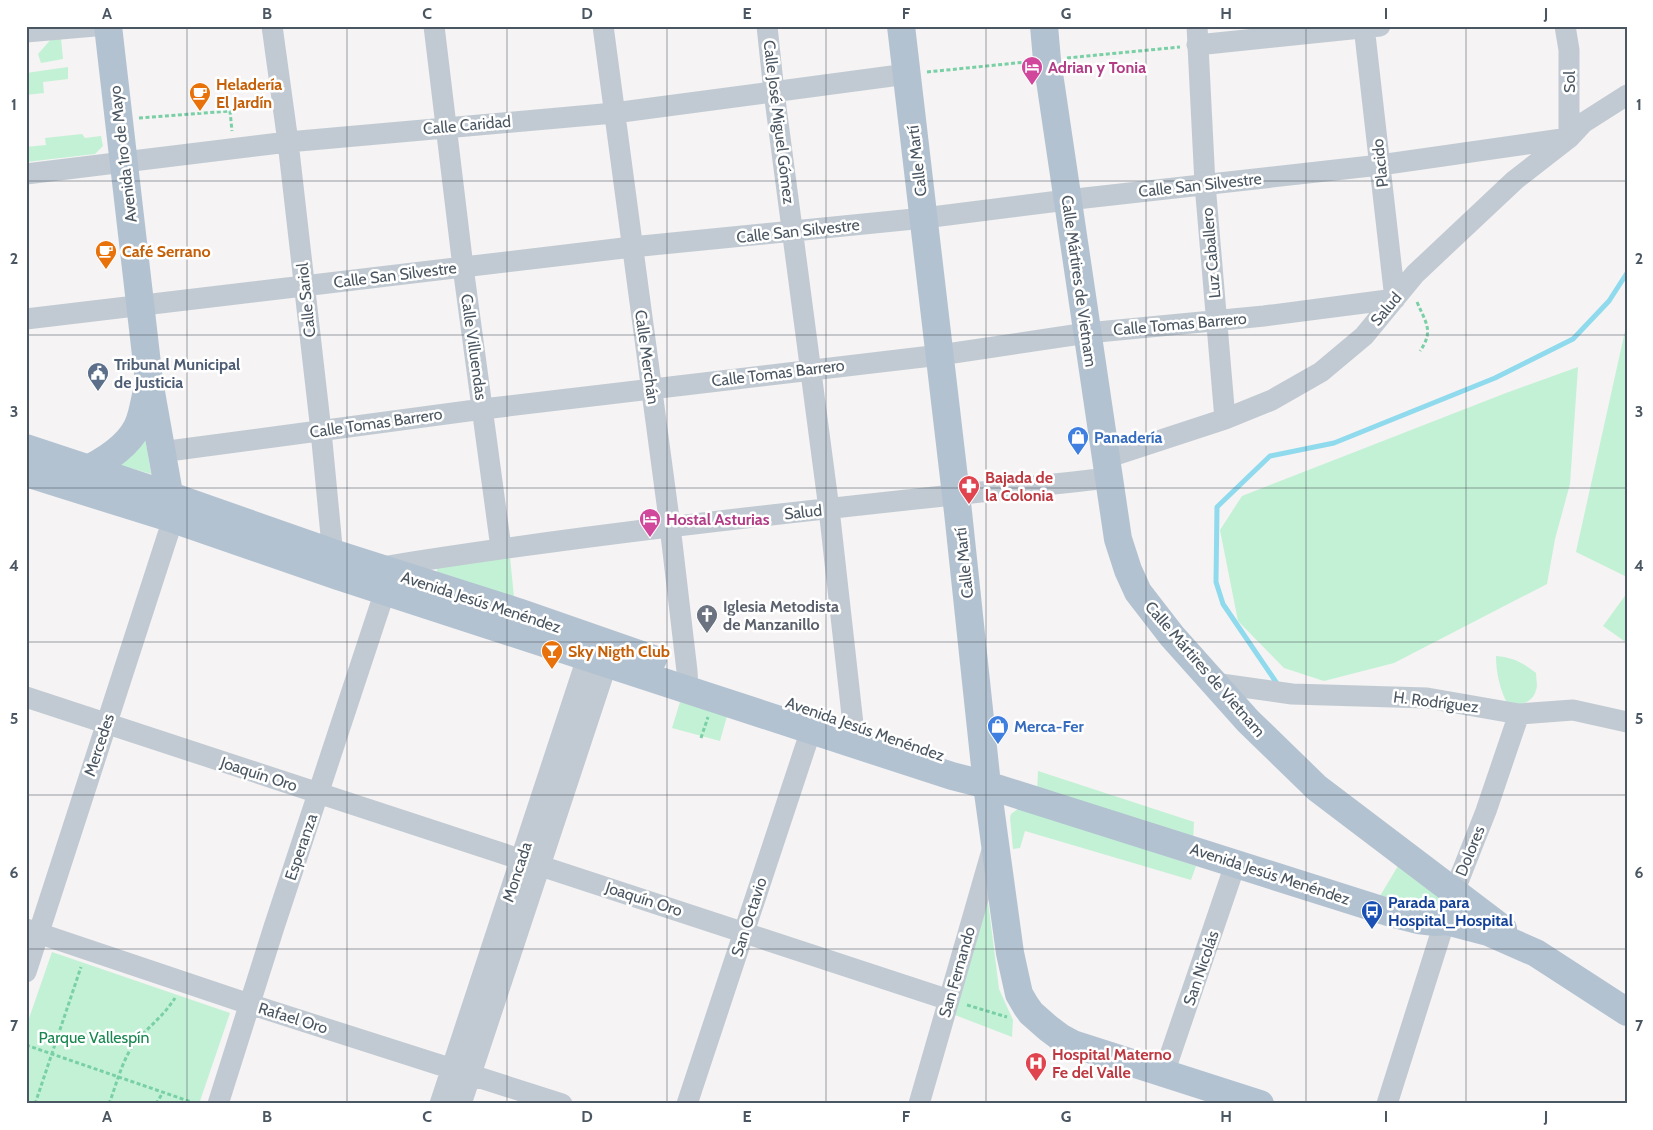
<svg xmlns="http://www.w3.org/2000/svg" width="1653" height="1130" font-family="Cabin,sans-serif">
<style>
.green{fill:#c3f1d5}
.lines{fill:none;stroke-linecap:round;stroke-linejoin:round}
.stream{stroke:#90daee;stroke-width:5}
.path{stroke:#7ad0a6;stroke-width:3;stroke-dasharray:4 2.5;stroke-linecap:butt}
.minor{stroke:#c1cad2;stroke-width:21}
.major{stroke:#b3c2d1;stroke-width:28}
.grid{fill:none;stroke:#4a5661;stroke-width:1;stroke-opacity:0.55}
.labels{text-anchor:middle;dominant-baseline:central;stroke-width:5;stroke-linejoin:round;paint-order:stroke}
.hotel-label{font-size:16px;font-weight:bold;fill:#b23c85;stroke:#fff;text-anchor:start}
.street-label{font-size:16px;fill:#4a5661;stroke:#fff}
.food-label{font-size:16px;font-weight:bold;fill:#c56008;stroke:#fff;text-anchor:start}
.service-label{font-size:16px;font-weight:bold;fill:#4e5e75;stroke:#fff;text-anchor:start}
.shop-label{font-size:16px;font-weight:bold;fill:#366cbe;stroke:#fff;text-anchor:start}
.health-label{font-size:16px;font-weight:bold;fill:#be3a42;stroke:#fff;text-anchor:start}
.worship-label{font-size:16px;font-weight:bold;fill:#5b616d;stroke:#fff;text-anchor:start}
.transit-label{font-size:16px;font-weight:bold;fill:#164399;stroke:#fff;text-anchor:start}
.park-label{font-size:16px;fill:#17864f;stroke:#fff}
.neatline{fill:none;stroke:#4a5661;stroke-width:2}
.grid-label{font-size:16px;text-anchor:middle;font-weight:bold;fill:#4a5661}
</style>
<rect width="100%" height="100%" fill="#f5f3f3"/>
<!-- green -->
<path class="green" d="M53,37L61,38L63,59L41,63L38,54Z
M68,67V79L43,82L44,93L26,95V73Z
M82,134L85,138L101,136L103,146L95,154L26,162V147L46,145L45,138Z
M1627,330V577L1576,552L1625,331Z
M1578,367L1570,484L1555,539L1547,584L1394,663L1324,681L1284,668L1238,621L1220,530L1242,496L1506,393Z
M145,436L151,474L113,463Z
M510,557L514,597L437,574V565Z
M1627,593V643L1603,626Z
M1496,656C1512,657 1524,663 1536,673C1536,678 1538,686 1536,690C1533,703 1519,706 1508,705C1500,690 1496,673 1496,656Z
M680,702L727,716L720,741L672,728Z
M1038,771L1194,822L1193,842L1037,793Z
M1019,808L1196,866L1191,880L1025,831L1020,848L1013,849L1010,818L1011,814Z
M1401,861L1444,900L1435,912L1380,896Z
M987,893L999,989L1013,1020L1012,1037L955,1015Z
M52,952L230,1013L199,1104H26V1027Z"/>
<g class="lines">
<!-- stream -->
<path class="stream" d="M1278,685L1223,604L1216,582L1217,507L1270,456L1334,443L1495,378L1573,339L1609,301L1627,273"/>
<!-- path -->
<path class="path" d="M1067,58L1180,47
M927,72L1026,62
M139,118L230,111L232,131
M1417,302C1426,323 1434,331 1420,351
M701,738L708,717
M967,1005L1007,1017
M26,1045L197,1104
M35,1104L81,967
M109,1104C117,1083 123,1056 138,1039C151,1025 165,1014 175,998
M156,1104L163,1092"/>
<!-- minor -->
<path class="minor" d="M272,26L288,142L321,431L334,567
M434,26L463,267L501,548
M603,26L670,526L687,671L688,689
M767,26L774,92L829,509L853,724
M1197,26L1205,184L1225,419
M26,32L95,26
M1197,45L1380,26
M26,174L288,142L614,113L907,74
M26,319L632,247L924,218L1067,200L1380,165L1569,138V50L1565,26
M161,452L483,409L940,355L1087,333L1264,316L1395,299L1364,26
M1106,458L1225,419L1272,400L1321,372L1364,336L1415,274L1515,180L1569,138L1583,123L1627,95
M382,567C623,528 866,505 1109,478
M1214,683L1292,694L1427,698L1519,714L1573,710L1627,722
M26,697C334,799 642,898 949,1000
M26,929L249,1004L562,1104
M26,972L173,519
M1164,1073L1236,862
M218,1104L274,927L385,591
M440,1104L592,643
M461,1104L611,651
M687,1104L811,730
M919,1104L993,847
M1387,1104L1454,892L1486,811L1519,714"/>
<!-- major -->
<path class="major" d="M108,26L149,381L172,510
M901,26L958,512L987,785L1010,953L1019,994L1026,1006L1031,1013L1048,1028L1060,1037L1073,1044L1260,1104
M1044,26L1047,60L1118,539L1128,570L1138,592L1172,636L1248,721L1317,788L1503,929
M26,448L168,495L333,553L518,612L653,659
M90,468C109,458 133,442 140,420C143,411 145,400 147,390
M26,473L173,519L338,576L952,776L987,785L1394,914L1418,920L1435,922L1446,921L1488,932L1536,953L1627,1012"/>
</g>
<!-- grid -->
<path class="grid" d="M187,26V1104M347,26V1104M507,26V1104M667,26V1104M826,26V1104M986,26V1104M1146,26V1104M1306,26V1104M1466,26V1104M26,181H1627M26,335H1627M26,488H1627M26,642H1627M26,795H1627M26,949H1627"/>
<!-- icons -->
<defs>
<g id="hotel-pin" transform="scale(1.125)"><path d="M0 17L-7.5 6A9.5 9.5 0 1 1 7.5 6Z" fill="#d1479c" stroke="#fff"/><path d="M-6-4.5h1.5V1H6V5H4.5V3h-9V5H-6ZM-4 0a1.8 1.8 0 1 1 3.6 0ZM.5 0V-2.5h3Q6-2.5 6 0Z" fill="#fff"/></g>
<g id="cafe-pin" transform="scale(1.125)"><path d="M0 17L-7.5 6A9.5 9.5 0 1 1 7.5 6Z" fill="#e8710a" stroke="#fff"/><path d="M-5.5-4.5H6V0H3Q3 3.5 0 3.5H-2.5Q-5.5 3.5-5.5 0ZM3-3.2v2h1.7v-2ZM-6 4.5H4V6H-6Z" fill="#fff"/></g>
<g id="civic-pin" transform="scale(1.125)"><path d="M0 17L-7.5 6A9.5 9.5 0 1 1 7.5 6Z" fill="#5c6f8a" stroke="#fff"/><path d="M-.6-6.5H3V-4.5H.6V-3L4-1V1h2V6H-6V1h2V-1L-.6-3ZM-1.2 2.5V6h2.4V2.5Z" fill="#fff"/></g>
<g id="shop-pin" transform="scale(1.125)"><path d="M0 17L-7.5 6A9.5 9.5 0 1 1 7.5 6Z" fill="#3f7fe0" stroke="#fff"/><path d="M-5-2.5h2.3a2.7 3.5 0 0 1 5.4 0H5L5.5 6h-11ZM-1.5-2.5h3a1.5 2.3 0 0 0-3 0Z" fill="#fff"/></g>
<g id="pharmacy-pin" transform="scale(1.125)"><path d="M0 17L-7.5 6A9.5 9.5 0 1 1 7.5 6Z" fill="#e0444e" stroke="#fff"/><path d="M-2-6h4v4h4v4h-4v4h-4v-4h-4v-4h4Z" fill="#fff"/></g>
<g id="church-pin" transform="scale(1.125)"><path d="M0 17L-7.5 6A9.5 9.5 0 1 1 7.5 6Z" fill="#6b7280" stroke="#fff"/><path d="M-1.2-6h2.4v3.5h3.3v2.4h-3.3V6h-2.4V-.1h-3.3v-2.4h3.3Z" fill="#fff"/></g>
<g id="bar-pin" transform="scale(1.125)"><path d="M0 17L-7.5 6A9.5 9.5 0 1 1 7.5 6Z" fill="#e8710a" stroke="#fff"/><path d="M-6-5H6L.8 .8V4.5H3.5V6h-7V4.5H-.8V.8Z" fill="#fff"/></g>
<g id="bus-pin" transform="scale(1.125)"><path d="M0 17L-7.5 6A9.5 9.5 0 1 1 7.5 6Z" fill="#1a4fb4" stroke="#fff"/><path d="M-5-6H5V4H4V6H2V4H-2V6H-4V4H-5ZM-3.5-4V0h7V-4ZM-3.5 1.2v1.5H-2V1.2ZM2 1.2v1.5H3.5V1.2Z" fill="#fff"/></g>
<g id="hospital-pin" transform="scale(1.125)"><path d="M0 17L-7.5 6A9.5 9.5 0 1 1 7.5 6Z" fill="#e0444e" stroke="#fff"/><path d="M-5-5h3v3.5h4V-5h3V5h-3V1.5h-4V5h-3Z" fill="#fff"/></g>
</defs>
<g fill-rule="evenodd">
<use href="#hotel-pin" x="1032" y="67"/>
<use href="#cafe-pin" x="200" y="93"/>
<use href="#cafe-pin" x="106" y="251"/>
<use href="#civic-pin" x="98" y="373"/>
<use href="#shop-pin" x="1078" y="437"/>
<use href="#pharmacy-pin" x="969" y="486"/>
<use href="#hotel-pin" x="650" y="519"/>
<use href="#church-pin" x="707" y="615"/>
<use href="#bar-pin" x="552" y="651"/>
<use href="#shop-pin" x="998" y="726"/>
<use href="#bus-pin" x="1372" y="911"/>
<use href="#hospital-pin" x="1036" y="1063"/>
</g>
<g class="labels">
<!-- hotel labels -->
<g class="hotel-label">
<text x="1048" y="67">Adrian y Tonia</text>
<text x="666" y="519">Hostal Asturias</text>
</g>
<!-- street labels -->
<g class="street-label">
<text transform="translate(1569 82) rotate(-90)">Sol</text>
<text transform="translate(779 122) rotate(83)">Calle José Miguel Gómez</text>
<text transform="translate(467 125) rotate(-5)">Calle Caridad</text>
<text transform="translate(123 154) rotate(-97)">Avenida 1ro de Mayo</text>
<text transform="translate(917 161) rotate(-97)">Calle Martí</text>
<text transform="translate(1380 163) rotate(-96)">Placido</text>
<text transform="translate(1200 185) rotate(-6)">Calle San Silvestre</text>
<text transform="translate(798 231) rotate(-6)">Calle San Silvestre</text>
<text transform="translate(1211 253) rotate(-95)">Luz Caballero</text>
<text transform="translate(395 275) rotate(-7)">Calle San Silvestre</text>
<text transform="translate(1079 281) rotate(82)">Calle Mártires de Vietnam</text>
<text transform="translate(306 300) rotate(-96)">Calle Sariol</text>
<text transform="translate(1386 309) rotate(-50)">Salud</text>
<text transform="translate(1180 324) rotate(-5)">Calle Tomas Barrero</text>
<text transform="translate(474 347) rotate(82)">Calle Villuendas</text>
<text transform="translate(647 357) rotate(82)">Calle Merchán</text>
<text transform="translate(778 373) rotate(-7)">Calle Tomas Barrero</text>
<text transform="translate(376 423) rotate(-8)">Calle Tomas Barrero</text>
<text transform="translate(803 512) rotate(-6)">Salud</text>
<text transform="translate(964 563) rotate(-96)">Calle Martí</text>
<text transform="translate(481 602) rotate(18)">Avenida Jesús Menéndez</text>
<text transform="translate(1205 669) rotate(49)">Calle Mártires de Vietnam</text>
<text transform="translate(1436 702) rotate(7)">H. Rodríguez</text>
<text transform="translate(865 729) rotate(19)">Avenida Jesús Menéndez</text>
<text transform="translate(99 745) rotate(-72)">Mercedes</text>
<text transform="translate(259 774) rotate(18)">Joaquín Oro</text>
<text transform="translate(301 847) rotate(-71)">Esperanza</text>
<text transform="translate(1470 851) rotate(-68)">Dolores</text>
<text transform="translate(517 872) rotate(-72)">Moncada</text>
<text transform="translate(1270 874) rotate(18)">Avenida Jesús Menéndez</text>
<text transform="translate(644 899) rotate(18)">Joaquín Oro</text>
<text transform="translate(749 917) rotate(-72)">San Octavio</text>
<text transform="translate(1201 968) rotate(-71)">San Nicolás</text>
<text transform="translate(957 972) rotate(-74)">San Fernando</text>
<text transform="translate(293 1018) rotate(17)">Rafael Oro</text>
</g>
<!-- food labels -->
<g class="food-label">
<text x="216" y="84">Heladería<tspan x="216" dy="18">El Jardín</tspan></text>
<text x="122" y="251">Café Serrano</text>
<text x="568" y="651">Sky Nigth Club</text>
</g>
<!-- service labels -->
<g class="service-label">
<text x="114" y="364">Tribunal Municipal<tspan x="114" dy="18">de Justicia</tspan></text>
</g>
<!-- shop labels -->
<g class="shop-label">
<text x="1094" y="437">Panadería</text>
<text x="1014" y="726">Merca-Fer</text>
</g>
<!-- health labels -->
<g class="health-label">
<text x="985" y="477">Bajada de<tspan x="985" dy="18">la Colonia</tspan></text>
<text x="1052" y="1054">Hospital Materno<tspan x="1052" dy="18">Fe del Valle</tspan></text>
</g>
<!-- worship labels -->
<g class="worship-label">
<text x="723" y="606">Iglesia Metodista<tspan x="723" dy="18">de Manzanillo</tspan></text>
</g>
<!-- transit labels -->
<g class="transit-label">
<text x="1388" y="902">Parada para<tspan x="1388" dy="18">Hospital_Hospital</tspan></text>
</g>
<!-- park labels -->
<g class="park-label">
<text x="94" y="1037">Parque Vallespín</text>
</g>
</g>
<!-- border -->
<rect width="1653" height="1130" fill="none" stroke="#ffffff" stroke-width="55"/>
<rect x="28" y="28" width="1598" height="1074" class="neatline"/>
<g class="grid-label">
<text x="107" y="19">A</text>
<text x="267" y="19">B</text>
<text x="427" y="19">C</text>
<text x="587" y="19">D</text>
<text x="747" y="19">E</text>
<text x="906" y="19">F</text>
<text x="1066" y="19">G</text>
<text x="1226" y="19">H</text>
<text x="1386" y="19">I</text>
<text x="1546" y="19">J</text>
<text x="14" y="110">1</text>
<text x="1639" y="110">1</text>
<text x="14" y="264">2</text>
<text x="1639" y="264">2</text>
<text x="14" y="417">3</text>
<text x="1639" y="417">3</text>
<text x="14" y="571">4</text>
<text x="1639" y="571">4</text>
<text x="14" y="724">5</text>
<text x="1639" y="724">5</text>
<text x="14" y="878">6</text>
<text x="1639" y="878">6</text>
<text x="14" y="1031">7</text>
<text x="1639" y="1031">7</text>
<text x="107" y="1122">A</text>
<text x="267" y="1122">B</text>
<text x="427" y="1122">C</text>
<text x="587" y="1122">D</text>
<text x="747" y="1122">E</text>
<text x="906" y="1122">F</text>
<text x="1066" y="1122">G</text>
<text x="1226" y="1122">H</text>
<text x="1386" y="1122">I</text>
<text x="1546" y="1122">J</text>
</g>
</svg>
